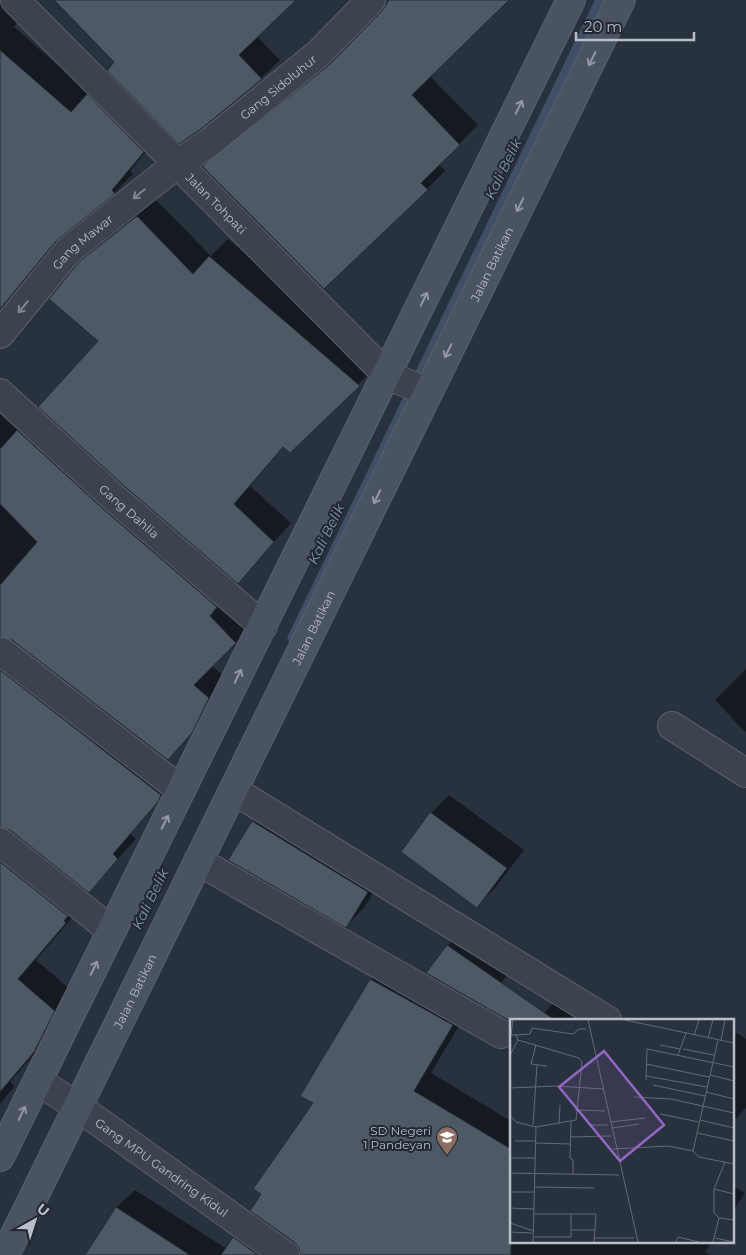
<svg xmlns="http://www.w3.org/2000/svg" width="746" height="1255" font-family="Montserrat,sans-serif">
<style>
.shadow{fill:#0007}
.lines{fill:none;stroke-linecap:round;stroke-linejoin:round}
.stream{stroke:#404f65;stroke-width:11}
.building{fill:#4e5966;stroke:#232a35}
.street-casing{stroke:#5a616c;stroke-width:30}
.secondary-casing{stroke:#5a616c;stroke-width:30}
.street{stroke:#3c434e;stroke-width:28}
.secondary{stroke:#4a5361;stroke-width:28}
.oneway{stroke:#9299a5}
.oneway2{stroke:#808792}
.labels{text-anchor:middle;dominant-baseline:central;stroke-width:4;stroke-linejoin:round;paint-order:stroke}
.street-label{font-size:12px;fill:#b8bfc9;stroke:#212833}
.poi-label{font-size:12px;fill:#b8bfc9;stroke:#212833;text-anchor:end}
.water-label{font-size:14px;font-style:italic;fill:#8395ad;stroke:#212833}
.inset-road{fill:none;stroke:#626a76;stroke-width:1}
.view{fill:#9367c3;fill-opacity:0.15;stroke:#9367c3;stroke-width:2.5}
.inset-edge{fill:none;stroke:#b8bfc9;stroke-width:2.5}
</style>
<rect width="100%" height="100%" fill="#28323e"/>
<!-- shadow -->
<path class="shadow" d="M0,0H30L34,4L14,27L90,93L162,133L130,171L133,174L114,193L65,232L0,311Z
M53,0H294L257,36L280,60L261,78L200,128L116,62Z
M389,0H508L430,76L478,125L439,164L445,171L427,189L204,166L222,148L347,49L383,12Z
M155,199L211,256L228,239L376,367L290,452L284,446L250,486L291,523L238,582L100,341L80,263L98,245Z
M0,382L254,624L212,666L227,679L210,713L168,759L12,639L6,638L11,646L176,782L130,834L136,839L89,891L10,829L3,826L9,836L84,904L36,960L73,992L53,1032L10,1082L15,1086L0,1104Z
M746,669V731L745,732L715,700Z
M449,795L524,850L495,888L477,906L431,813Z
M271,803L385,873L364,908L346,926L253,822Z
M466,927L516,962L500,985L428,973L448,945Z
M389,962L470,1007L431,1073L511,1121V1241H712L705,1252L710,1255H86L117,1207L135,1190L227,1249L234,1238L252,1220L294,1250L301,1253L315,1103L302,1095L371,979Z
M565,990L607,1020H538Z
M737,1033L746,1039V1108L732,1122V1037Z
M732,1185L745,1193L732,1212Z"/>
<g class="lines">
<!-- stream -->
<path class="stream" d="M293,638L601,0"/>
</g>
<!-- building -->
<path class="building" d="M54,0H296L239,55L262,79L201,129L179,144L107,71L114,62Z
M389,0H509L412,95L460,145L421,183L428,190L324,289L202,166L328,66L382,11Z
M0,50L71,112L87,94L144,152L112,190L115,194L56,241L0,309Z
M137,216L193,274L209,256L360,386L290,453L283,447L234,504L274,542L238,584L122,484L38,407L98,341L49,299L79,262Z
M17,430L102,508L217,607L210,616L236,643L194,685L209,698L192,733L168,760L12,640L0,637V585L37,542L0,504V449Z
M0,670L161,795L158,802L113,854L118,859L89,893L10,830L0,827Z
M430,812L507,868L477,908L401,852Z
M252,821L368,892L346,928L228,860Z
M0,862L68,916L64,921L66,923L18,979L55,1011L34,1052L0,1092Z
M447,945L555,1020H508L426,973Z
M370,979L453,1025L414,1091L511,1149V1255H300L299,1248L294,1242L250,1211L261,1194L253,1189L313,1103L300,1096Z
M116,1207L190,1255H85Z
M233,1237L258,1255H221Z"/>
<g class="lines">
<!-- street casing -->
<g class="street-casing">
<g id="street">
<path id="s1" d="M15,0L387,375L428,392"/>
<path id="s2" d="M0,334L68,251L177,164L210,142L318,54L371,0"/>
<path id="s3" d="M0,393L112,496L263,626"/>
<path d="M2,652L181,790"/>
<path d="M672,726L746,773"/>
<path d="M233,790L607,1020"/>
<path d="M0,842L112,931"/>
<path d="M198,861L501,1034"/>
<path id="s4" d="M38,1081L78,1107L285,1255"/>
</g>
</g>
<!-- secondary casing -->
<g class="secondary-casing">
<g id="secondary">
<path d="M0,1157L571,0"/>
<path id="s5" d="M5,1255L621,0"/>
</g>
</g>
<!-- street -->
<use href="#street" class="street"/>
<!-- secondary -->
<use href="#secondary" class="secondary"/>
</g>
<!-- one-way arrows -->
<defs><path id="oneway-shaft" d="M-6 0H5M1.5-3L5.5 0L1.5 3" fill="none" stroke-width="1.6" stroke-linecap="round" stroke-linejoin="round" transform="scale(1.25)"/></defs>
<g class="oneway">
<use href="#oneway-shaft" transform="translate(592 59) rotate(116)"/>
<use href="#oneway-shaft" transform="translate(519 107) rotate(-64)"/>
<use href="#oneway-shaft" transform="translate(520 205) rotate(116)"/>
<use href="#oneway-shaft" transform="translate(424 299) rotate(-64)"/>
<use href="#oneway-shaft" transform="translate(448 351) rotate(116)"/>
<use href="#oneway-shaft" transform="translate(377 497) rotate(116)"/>
<use href="#oneway-shaft" transform="translate(238 676) rotate(-64)"/>
<use href="#oneway-shaft" transform="translate(165 822) rotate(-63)"/>
<use href="#oneway-shaft" transform="translate(94 968) rotate(-64)"/>
<use href="#oneway-shaft" transform="translate(22 1113) rotate(-64)"/>
</g>
<g class="oneway2">
<use href="#oneway-shaft" transform="translate(139 194) rotate(141)"/>
<use href="#oneway-shaft" transform="translate(23 307) rotate(130)"/>
</g>
<!-- icons -->
<defs>
<g id="school-pin" transform="scale(1.125)"><path d="M0 17L-7.5 6A9.5 9.5 0 1 1 7.5 6Z" fill="#8d6e63" stroke="#212833"/><path d="M0-5L7-2L0 1L-7-2ZM-4 1L0 2.5L4 1V4Q0 6-4 4Z" fill="#fff"/></g>
</defs>
<g fill-rule="evenodd">
<use href="#school-pin" x="447" y="1137"/>
</g>
<g class="labels">
<!-- street labels -->
<g class="street-label">
<text stroke="none"><textPath href="#s2" startOffset="374">Gang Sidoluhur</textPath></text>
<text stroke="none"><textPath href="#s1" startOffset="286">Jalan Tohpati</textPath></text>
<text stroke="none"><textPath href="#s2" startOffset="124">Gang Mawar</textPath></text>
<text stroke="none"><textPath href="#s5" startOffset="1104">Jalan Batikan</textPath></text>
<text stroke="none"><textPath href="#s3" startOffset="175">Gang Dahlia</textPath></text>
<text stroke="none"><textPath href="#s5" startOffset="699">Jalan Batikan</textPath></text>
<text stroke="none"><textPath href="#s5" startOffset="294">Jalan Batikan</textPath></text>
<text stroke="none"><textPath href="#s4" startOffset="151">Gang MPU Gandring Kidul</textPath></text>
</g>
<!-- poi labels -->
<g class="poi-label">
<text x="431" y="1130">SD Negeri<tspan x="431" dy="14">1 Pandeyan</tspan></text>
</g>
<!-- water labels -->
<g class="water-label">
<text transform="translate(503 169) rotate(-64)">Kali Belik</text>
<text transform="translate(326 534) rotate(-64)">Kali Belik</text>
<text transform="translate(150 899) rotate(-64)">Kali Belik</text>
</g>
</g>
<!-- overview -->
<g transform="translate(510 1019)">
<rect width="224" height="224" fill="#28323e"/>
<path class="inset-road" d="M78,1L128,223M115,1L224,24M0,16H6L8,21L0,36M1,16L3,1M5,16L20,15L22,9L63,15L69,10H76M184,16L189,1M198,19L203,1M8,21L69,39L72,43L66,101L26,108M211,21L215,1M26,26L21,45L37,47M150,26L170,30M173,30L204,36M168,36L176,14M136,45L199,58M200,56L224,62M136,57L197,68M136,61L137,30L224,48M143,66L195,77M0,69L46,67L94,70M196,73L224,80M124,78L161,80L224,94M65,91L95,92M150,95L189,103M0,96L6,103L26,108L23,223M190,101L224,109M61,103L60,139L63,141V155M101,103L135,99M49,105L50,86M23,106L27,46M81,106H98M102,109L129,105M187,114L224,122M61,118L101,117M5,122H26M26,124L60,125M103,130L158,127L183,132L189,138L224,145M183,132L208,21M0,139H25M215,143L204,170V194L209,199L224,201M0,154L109,156M25,168L84,169M204,170L224,175M0,173H25M0,189L24,190M24,195H86L84,223M0,204L24,212M62,211H85M0,213L22,214M24,218H61V195M84,219H124M205,219L224,223M166,223L168,218L189,223M203,223L209,199"/>
<path class="view" d="M94,32L154,106L110,142L49,68Z"/>
<rect width="224" height="224" class="inset-edge"/>
</g>
<!-- north arrow -->
<g transform="translate(35 1220) rotate(39)" stroke="#212833" stroke-width="4" paint-order="stroke">
<path d="M0-4L9 19L0 12L-9 19Z" fill="#b8bfc9"/>
<text y="-8" font-size="14" font-weight="bold" text-anchor="middle" fill="#b8bfc9">U</text>
</g>
<!-- scale -->
<path d="M576 32v8h118v-8" fill="none" stroke="#b8bfc9" stroke-width="2.5"/>
<text x="584" y="32" font-size="15" fill="#b8bfc9" stroke="#212833" stroke-width="4" paint-order="stroke">20 m</text>
</svg>
